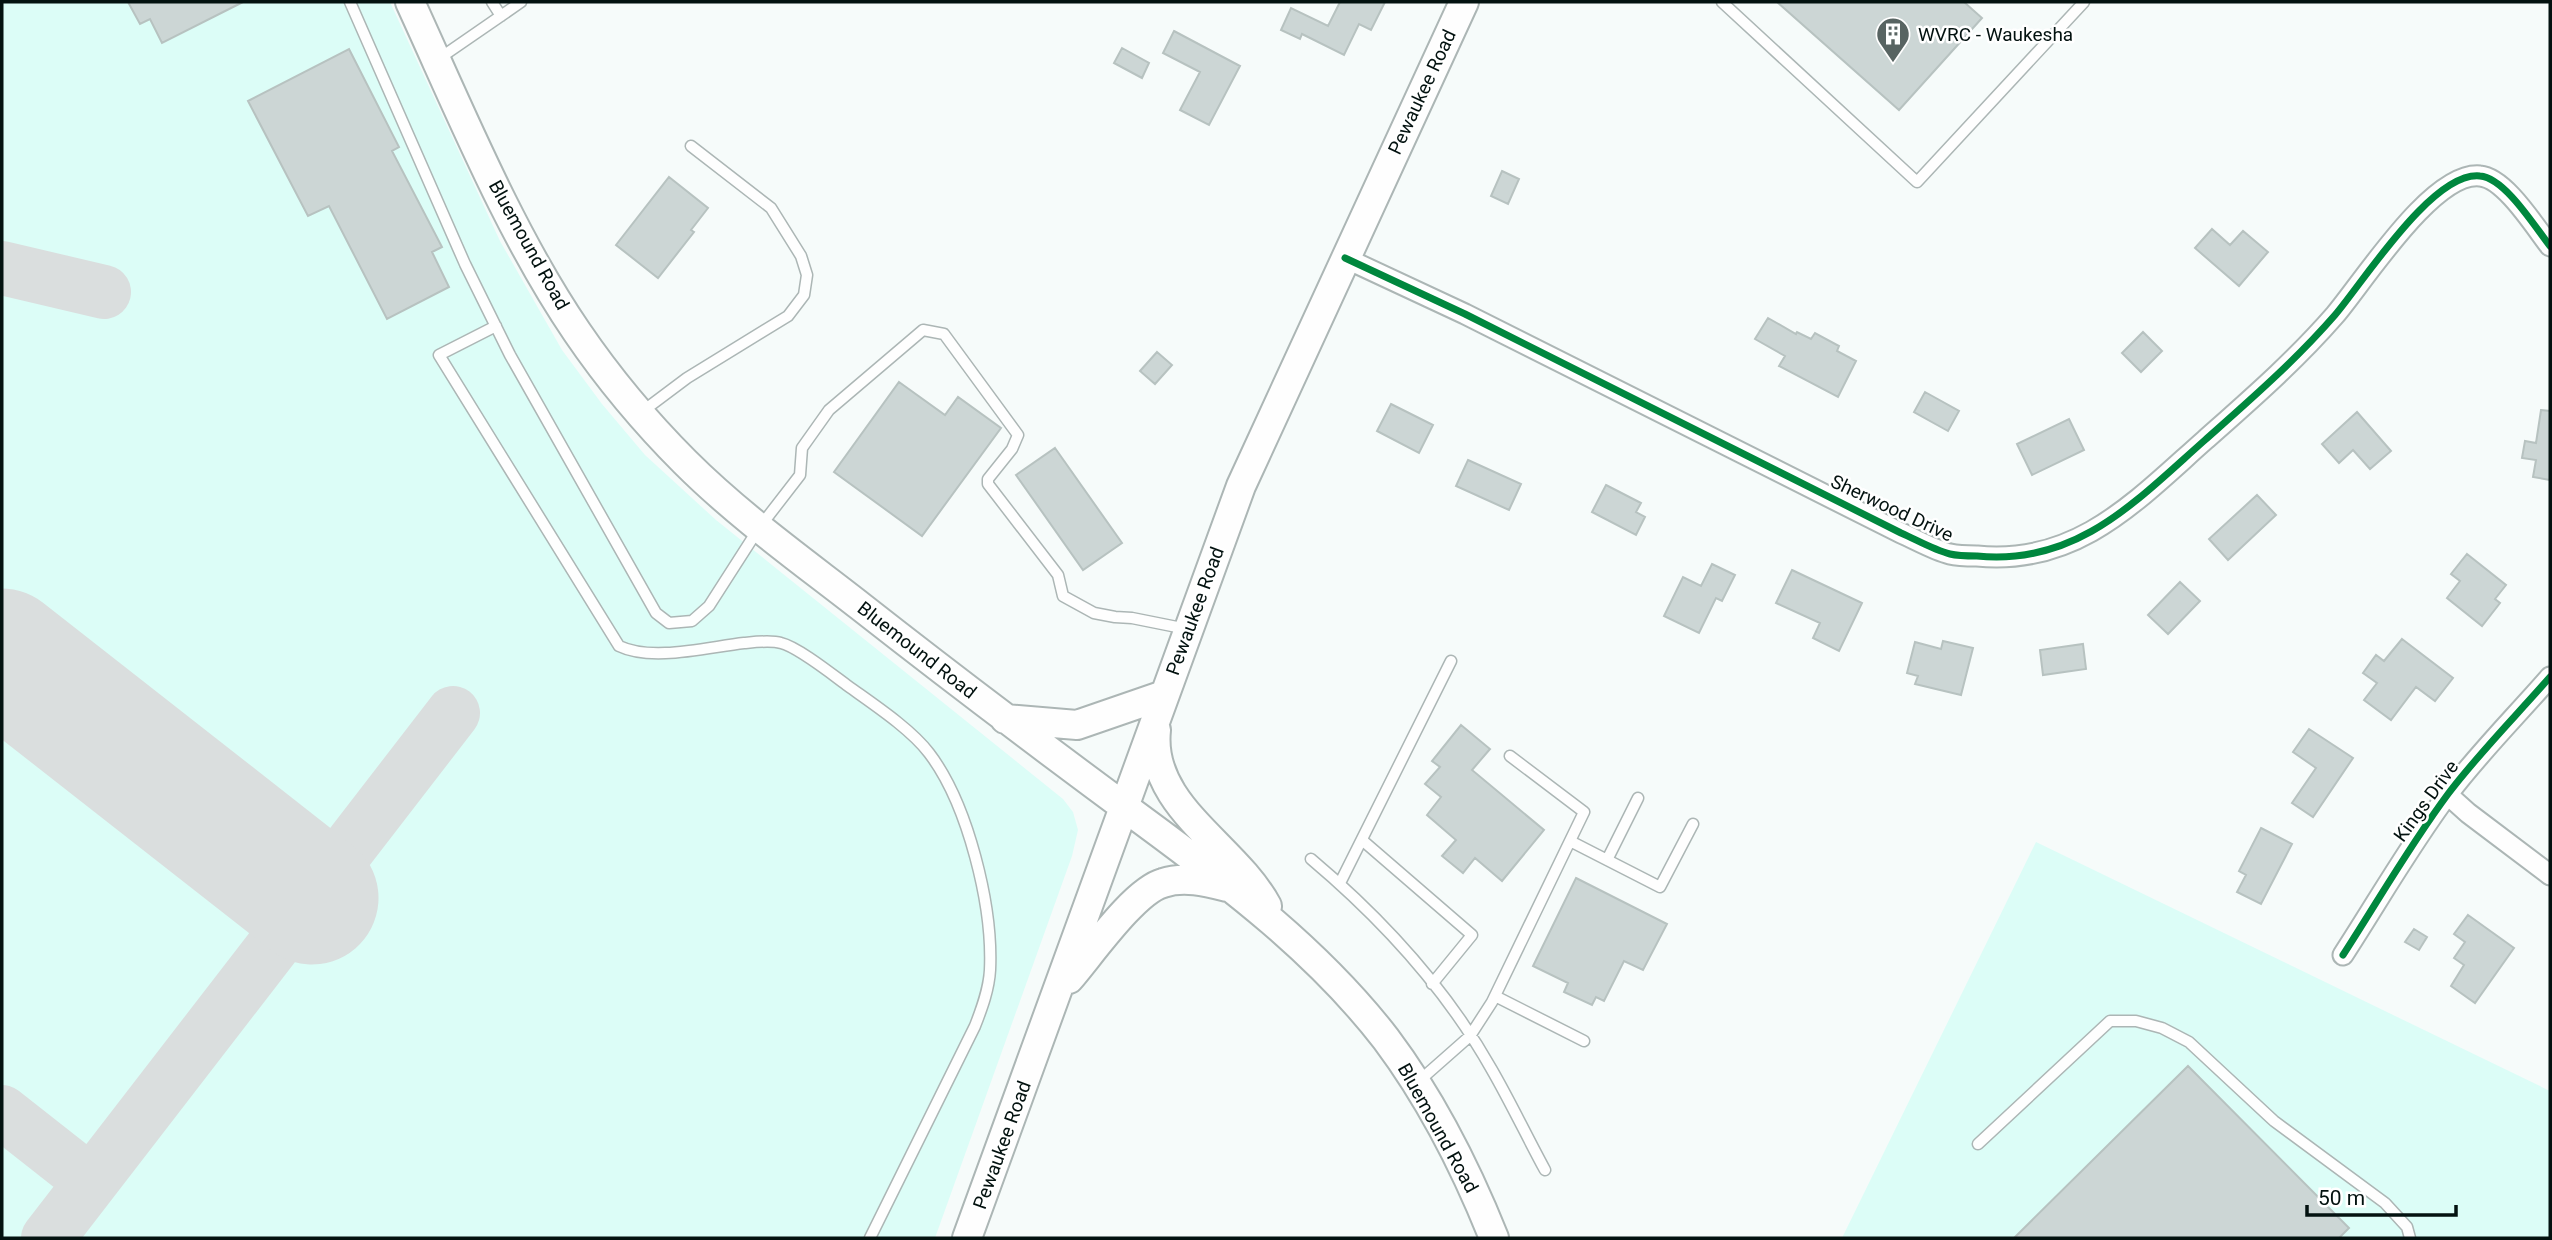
<svg xmlns="http://www.w3.org/2000/svg" width="2552" height="1240" font-family="Roboto,sans-serif">
<style>
.built{fill:#dcfdf7}
.lines{fill:none;stroke-linecap:round;stroke-linejoin:round}
.taxiway{stroke:#dadede;stroke-width:54}
.runway{stroke:#dadede;stroke-width:133}
.building{fill:#ccd6d5;stroke:#b7c2c0;stroke-width:2}
.lane-casing{stroke:#acb6b5;stroke-width:13}
.street-casing{stroke:#acb6b5;stroke-width:23}
.secondary-casing{stroke:#acb6b5;stroke-width:32}
.lane{stroke:#fefefe;stroke-width:10}
.street{stroke:#fefefe;stroke-width:19}
.secondary{stroke:#fefefe;stroke-width:28}
.cycleway-casing{stroke:#fff;stroke-width:11}
.cycleway{stroke:#00873e;stroke-width:7}
.labels{text-anchor:middle;dominant-baseline:central;stroke-width:5;stroke-linejoin:round;paint-order:stroke}
.poi-label{font-size:19px;fill:#031210;stroke:#fff;text-anchor:start}
.street-label{font-size:19px;fill:#031210;stroke:#fff}
</style>
<rect width="100%" height="100%" fill="#f6fbfa"/>
<!-- built -->
<path class="built" d="M2,2H390L500,241L562,350L602,404L645,455L716,520L1063,799L1073,812L1078,830L1072,856L935,1238H2Z
M2036,842L2550,1091V1238H1842Z"/>
<g class="lines">
<!-- taxiway -->
<path class="taxiway" d="M2,268L104,292
M2,1112L91,1182
M48,1238L453,713"/>
<!-- runway -->
<path class="runway" d="M2,655L312,898"/>
</g>
<!-- building -->
<path class="building" d="M128,2H243L162,43L150,19L140,24Z
M1340,2H1385L1371,30L1359,24L1344,55L1302,34L1300,39L1281,30L1291,8L1328,26Z
M1777,2H1964L1982,18L1899,110Z
M1174,31L1240,66L1209,125L1180,110L1200,72L1163,53Z
M1122,48L1149,63L1142,78L1114,63Z
M349,49L399,147L392,151L442,247L432,252L449,287L387,319L329,206L308,216L248,101Z
M1502,171L1519,179L1508,204L1491,196Z
M669,177L708,208L691,230L694,232L658,278L616,245Z
M2212,229L2230,245L2243,231L2268,252L2239,286L2195,248Z
M1768,318L1796,334L1797,332L1811,339L1815,333L1839,346L1837,351L1856,361L1838,397L1779,366L1785,356L1755,339Z
M2143,332L2162,351L2141,372L2122,353Z
M1157,352L1172,365L1155,384L1140,371Z
M899,382L945,415L958,397L1001,428L922,536L834,472Z
M1925,392L1959,411L1948,431L1914,412Z
M1391,404L1433,425L1419,453L1377,431Z
M2541,410L2550,411V480L2533,477L2536,460L2522,458L2525,441L2536,443Z
M2357,412L2391,451L2370,469L2353,450L2339,463L2322,444Z
M2069,419L2084,450L2032,475L2017,444Z
M1055,448L1122,543L1083,570L1016,475Z
M1468,460L1521,484L1509,510L1456,486Z
M1606,485L1641,503L1636,512L1645,517L1636,535L1592,512Z
M2257,495L2276,515L2228,560L2209,539Z
M2467,554L2506,585L2495,599L2500,603L2482,626L2447,598L2460,581L2451,574Z
M1712,564L1735,575L1722,601L1716,598L1699,633L1664,616L1683,577L1701,586Z
M1792,570L1862,603L1839,651L1813,638L1820,623L1776,603Z
M2180,582L2200,601L2168,634L2148,615Z
M2402,639L2453,678L2435,701L2416,687L2391,720L2364,700L2377,683L2363,673L2376,655L2384,661Z
M1943,641L1973,648L1961,695L1915,684L1918,676L1907,673L1915,642L1941,649Z
M2083,644L2086,669L2043,675L2040,650Z
M1461,725L1490,749L1472,770L1544,830L1502,881L1475,858L1463,873L1442,856L1456,840L1427,815L1441,797L1425,784L1440,767L1432,761Z
M2309,729L2353,758L2313,817L2292,803L2316,768L2293,752Z
M2261,828L2292,844L2261,904L2237,892L2246,875L2239,871Z
M1576,878L1667,924L1643,970L1624,961L1604,1001L1596,997L1592,1005L1564,992L1568,983L1533,966Z
M2468,915L2514,948L2475,1003L2451,986L2464,965L2454,958L2465,942L2454,934Z
M2414,929L2427,937L2419,950L2405,942Z
M2188,1066L2349,1228L2339,1238H2014Z"/>
<g class="lines">
<!-- lane casing -->
<g class="lane-casing">
<path id="lane" d="M350,2L465,264L510,355L656,613L669,623L692,621L709,606L759,528L800,475L802,448L829,410L923,330L944,334L1018,435L1012,449L988,479V484L1058,575L1063,596L1094,613L1115,617L1132,618L1187,629
M492,2L501,16
M1722,2L1917,182L2084,2
M437,60L521,2
M496,326L439,355L619,646C652,662 708,647 744,643C755,642 771,640 781,643C798,647 833,675 848,686C873,704 911,729 929,753C968,804 993,906 990,970C989,989 982,1008 975,1026L870,1238
M643,411L687,378L788,316L804,295L807,275L801,256L771,208L691,146
M1362,840L1472,935L1432,984
M1570,841L1660,887L1693,824
M1311,859C1381,918 1447,990 1492,1070C1511,1103 1527,1137 1545,1170
M1607,860L1638,798
M1340,883L1451,661
M1495,996L1584,1041
M1419,1081L1470,1036L1492,1002L1584,812L1510,756
M1978,1144L2110,1021H2136L2162,1028L2189,1042L2274,1121L2385,1203L2407,1227L2410,1238"/>
</g>
<!-- street casing -->
<g class="street-casing">
<path id="street" d="M1345,258L1465,314L1901,533C1917,540 1934,550 1950,554C1958,556 1968,556 1977,556C2077,566 2136,501 2205,440C2250,400 2295,361 2335,315C2364,281 2433,171 2480,176C2505,178 2535,227 2550,246
M2448,795L2468,813L2550,875
M2343,955C2378,901 2410,845 2448,794C2479,753 2516,716 2550,677"/>
</g>
<!-- secondary casing -->
<g class="secondary-casing">
<path id="secondary" d="M410,2C460,111 510,234 577,332C609,379 645,422 685,462C738,515 801,560 860,606C953,679 1047,750 1142,820C1229,884 1319,952 1386,1039C1431,1099 1466,1168 1494,1238
M1005,719L1077,725L1164,695
M1156,730C1148,806 1234,845 1267,906
M1069,979C1090,955 1134,891 1163,883C1184,876 1207,882 1227,887
M967,1238L1241,486L1464,2"/>
</g>
<!-- lane -->
<use href="#lane" class="lane"/>
<!-- street -->
<use href="#street" class="street"/>
<!-- secondary -->
<use href="#secondary" class="secondary"/>
<!-- cycleway casing -->
<g class="cycleway-casing">
<path id="cycleway" d="M1345,258L1465,314L1901,533C1917,540 1934,550 1950,554C1958,556 1968,556 1977,556C2077,566 2136,501 2205,440C2250,400 2295,361 2335,315C2364,281 2433,171 2480,176C2505,178 2535,227 2550,246
M2343,955C2378,901 2410,845 2448,794C2479,753 2516,716 2550,677"/>
</g>
<!-- cycleway -->
<use href="#cycleway" class="cycleway"/>
</g>
<!-- icons -->
<defs>
<g id="building-pin" transform="scale(1.75)"><path d="M0 17L-7.5 6A9.5 9.5 0 1 1 7.5 6Z" fill="#586462" stroke="#fff"/><path d="M-4-6H4V6H1V3H-1V6H-4ZM-2.5-4.3h1.7v1.8h-1.7ZM.8-4.3h1.7v1.8H.8ZM-2.5-1h1.7V.8h-1.7ZM.8-1h1.7V.8H.8Z" fill="#fff"/></g>
</defs>
<g fill-rule="evenodd">
<use href="#building-pin" x="1893" y="34"/>
</g>
<g class="labels">
<!-- poi labels -->
<g class="poi-label">
<text x="1918" y="34">WVRC - Waukesha</text>
</g>
<!-- street labels -->
<g class="street-label">
<text transform="translate(1422 92) rotate(-65)">Pewaukee Road</text>
<text transform="translate(529 245) rotate(61)">Bluemound Road</text>
<text transform="translate(1892 508) rotate(25)">Sherwood Drive</text>
<text transform="translate(1195 611) rotate(-70)">Pewaukee Road</text>
<text transform="translate(917 650) rotate(38)">Bluemound Road</text>
<text transform="translate(2426 801) rotate(-54)">Kings Drive</text>
<text transform="translate(1438 1128) rotate(61)">Bluemound Road</text>
<text transform="translate(1002 1145) rotate(-70)">Pewaukee Road</text>
</g>
</g>
<!-- border -->
<rect width="2552" height="1240" fill="none" stroke="#031210" stroke-width="7"/>
<!-- scale -->
<path d="M2307 1205v10h149v-10" fill="none" stroke="#031210" stroke-width="3.5"/>
<text x="2318" y="1205" font-size="21" fill="#031210" stroke="#ffffff" stroke-width="5" paint-order="stroke">50 m</text>
</svg>
